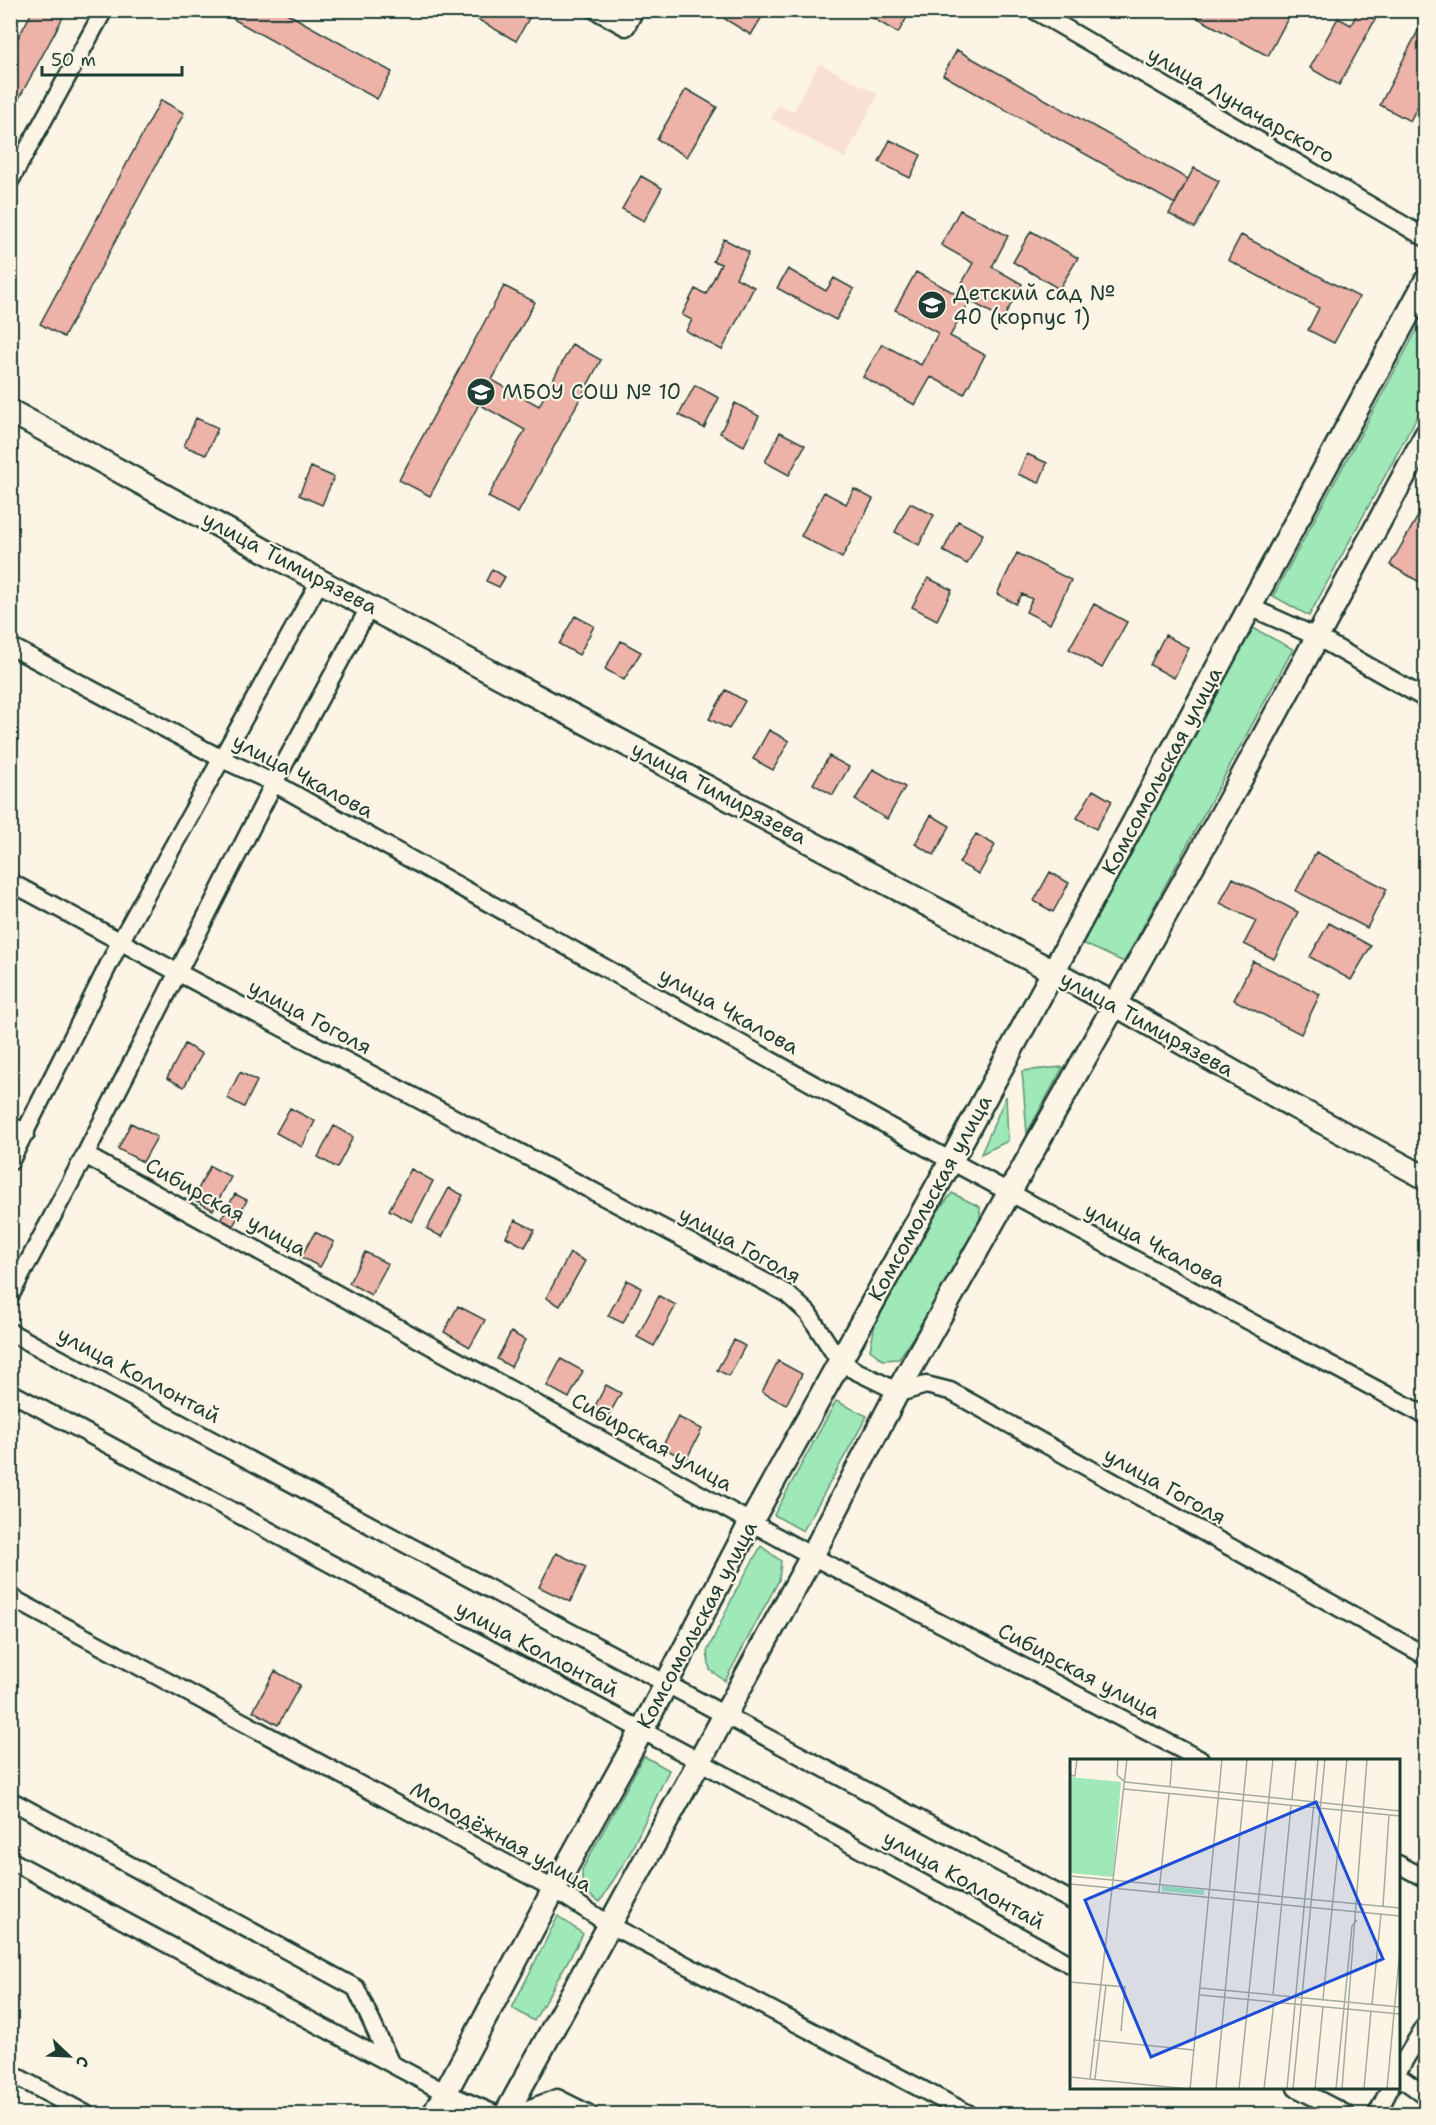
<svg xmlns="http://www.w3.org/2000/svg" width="1436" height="2125" font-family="'Shantell Sans',sans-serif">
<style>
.built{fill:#f8e1d3}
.green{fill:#9fe8b7;stroke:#5f9276;stroke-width:1.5}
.building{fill:#edb2a8;stroke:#1f3d34;stroke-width:1.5}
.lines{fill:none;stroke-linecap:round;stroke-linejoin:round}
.street-casing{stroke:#1f3d34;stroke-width:21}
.secondary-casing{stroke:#1f3d34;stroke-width:27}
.street{stroke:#fcf5e5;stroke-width:16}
.secondary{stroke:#fcf5e5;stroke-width:22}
.labels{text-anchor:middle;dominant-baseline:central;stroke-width:4.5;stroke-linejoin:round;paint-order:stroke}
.street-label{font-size:21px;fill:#1f3d34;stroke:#fcf5e5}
.poi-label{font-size:21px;fill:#1f3d34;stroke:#fcf5e5;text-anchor:start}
.inset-road{fill:none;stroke:#a4ab9e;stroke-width:1.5}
.view{fill:#1d4ed8;fill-opacity:0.15;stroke:#1d4ed8;stroke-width:3}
.inset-edge{fill:none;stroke:#1f3d34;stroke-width:3}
</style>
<rect width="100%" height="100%" fill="#fcf5e5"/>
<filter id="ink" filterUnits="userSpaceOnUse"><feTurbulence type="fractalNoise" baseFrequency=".0167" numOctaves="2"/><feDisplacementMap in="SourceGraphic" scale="12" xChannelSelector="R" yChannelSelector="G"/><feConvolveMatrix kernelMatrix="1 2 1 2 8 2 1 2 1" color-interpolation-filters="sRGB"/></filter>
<g filter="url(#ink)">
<!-- built -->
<path class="built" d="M819,63L878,94L845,158L771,119L778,105L793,112Z"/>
<!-- green -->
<path class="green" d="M1425,315V402L1309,616L1273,596Z
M1251,627L1293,649L1124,962L1082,943Z
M1063,1067L1027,1133L1022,1071Z
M1006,1096L1008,1141L981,1154Z
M952,1193L980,1207V1220L943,1290L899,1359L883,1360L870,1350L875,1324L928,1224Z
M836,1401L867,1416L803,1531L774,1515Z
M761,1546L781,1561L779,1580L725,1681L710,1670L707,1652L734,1594Z
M644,1756L669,1770L629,1855L600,1902L582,1890V1870Z
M558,1916L583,1934L534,2021L512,2008Z"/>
<!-- building -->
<path class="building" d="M33,10H67L10,115V53Z
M217,10H281L392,72L377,99Z
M461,10H527L532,13L516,41Z
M731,10H766L751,35L725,19Z
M859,10H911L898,33Z
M1183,10H1273L1288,18L1268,56Z
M1359,10L1376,18L1339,85L1310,68L1338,18L1351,25Z
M1422,23L1426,25V90L1410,121L1380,105Z
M957,50L1188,179L1175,204L943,75Z
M686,89L717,107L687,157L657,139Z
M161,100L184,113L64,337L40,324Z
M890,140L921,155L910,178L879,162Z
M1194,168L1219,181L1195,228L1169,214Z
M641,176L662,188L644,221L622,209Z
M960,210L1008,236L992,267L1022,284L1003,319L970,301L950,336L985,355L964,394L931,377L915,405L863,377L882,344L921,365L938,333L895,310L916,272L956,294L973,263L941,245Z
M1031,231L1078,258L1059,289L1013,262Z
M1241,235L1359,297L1334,343L1308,330L1319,308L1228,260Z
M724,239L749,252L736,278L754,287L722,350L686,331L692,320L682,315L695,289L706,294L721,264L713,261Z
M788,269L826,291L834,278L854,289L836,320L777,288Z
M504,286L535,302L492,380L539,406L572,344L601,360L518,513L488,497L525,430L479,404L430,496L399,480Z
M695,385L719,398L704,428L679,415Z
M735,403L759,416L744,446L720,433Z
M196,418L218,428L206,455L184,446Z
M780,432L805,445L789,475L765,462Z
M1027,454L1047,463L1039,483L1018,474Z
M311,467L334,477L322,505L299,495Z
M854,489L873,499L842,558L801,536L824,492L846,504Z
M910,503L934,515L919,545L895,532Z
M1424,506L1426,579L1423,584L1390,565Z
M958,521L983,534L967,564L943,551Z
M1017,553L1071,580L1050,624L1026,612L1032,599L1022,594L1016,604L997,594Z
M492,569L505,577L499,587L486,581Z
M928,578L952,590L937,620L912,607Z
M1094,604L1127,622L1102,668L1069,649Z
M575,616L594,626L579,655L559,644Z
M1165,635L1189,648L1174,678L1150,665Z
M621,641L641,652L624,680L605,669Z
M726,690L745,701L729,729L709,719Z
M769,730L789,741L773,770L753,759Z
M829,756L849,767L833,795L813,784Z
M873,769L905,787L887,819L855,800Z
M1093,790L1112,801L1096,829L1077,818Z
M931,815L950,826L934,855L915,844Z
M976,834L995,845L979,874L959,863Z
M1316,852L1387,889L1367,928L1296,891Z
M1050,872L1069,883L1053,912L1034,901Z
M1233,878L1298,912L1274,959L1244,944L1256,921L1220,903Z
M1329,923L1371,946L1351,980L1310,957Z
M1253,961L1320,994L1301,1034L1234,1000Z
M185,1044L202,1054L184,1087L167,1078Z
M240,1072L257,1081L244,1107L227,1098Z
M290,1108L315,1121L302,1147L276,1133Z
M131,1123L157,1137L143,1162L118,1149Z
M334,1126L353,1137L337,1168L318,1157Z
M210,1166L231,1177L213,1210L193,1199Z
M411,1169L433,1181L412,1222L389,1210Z
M449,1188L463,1195L442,1237L427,1229Z
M235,1194L247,1200L233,1226L221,1219Z
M515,1220L535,1230L525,1247L506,1237Z
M315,1232L334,1242L320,1267L301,1257Z
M365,1252L388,1264L371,1295L349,1283Z
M570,1253L585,1261L560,1306L546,1298Z
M627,1280L641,1288L623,1323L608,1316Z
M659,1296L676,1305L654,1346L637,1337Z
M458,1306L485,1320L470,1347L444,1332Z
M511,1332L525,1340L511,1367L497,1359Z
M734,1340L745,1346L729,1376L717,1370Z
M561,1359L583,1371L569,1398L547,1386Z
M778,1361L802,1374L786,1405L762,1392Z
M606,1385L621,1393L606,1420L592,1412Z
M678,1417L702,1429L686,1460L662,1447Z
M556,1553L586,1567L570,1602L539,1587Z
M275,1671L300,1685L278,1725L253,1711Z"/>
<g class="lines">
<!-- street casing -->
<g class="street-casing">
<path id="street" d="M595,10L626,27L635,10
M1034,10L1426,238
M10,181L104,10
M1250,607L1317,637L1426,699
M10,646L222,759L274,783L951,1161L1426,1416
M10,882L177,972L771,1285L787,1294L808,1313L834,1353L852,1369L895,1390L906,1391L926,1385L950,1391L1426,1656
M10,1125L26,1133
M85,1155L812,1556L1201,1760
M10,1162L120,942L320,581
M10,1296L85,1155L274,783L370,606
M10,1332L1072,1901
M10,1392L699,1761L1072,1965
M10,1597L554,1889L610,1925L969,2114
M10,1800L356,1988L390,2062
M10,1860L446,2093L495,2114
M1398,1864L1426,1879
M1398,2071L1426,2024
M10,2073L86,2114
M1398,2076L1426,2096
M1296,2088L1346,2114
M514,2114L557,2098L589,2114
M1377,2114L1390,2088"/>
</g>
<!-- secondary casing -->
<g class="secondary-casing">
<path id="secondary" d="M10,411L320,581L1116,1005L1293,1106L1426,1178
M434,2114L554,1889L642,1730L751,1522L951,1161L1426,281
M506,2114L812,1556L898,1391L1224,810L1426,435"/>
</g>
<!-- street -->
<use href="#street" class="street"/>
<!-- secondary -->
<use href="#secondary" class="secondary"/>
</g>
</g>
<!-- icons -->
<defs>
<g id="school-disc" transform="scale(1.5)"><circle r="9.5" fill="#1f3d34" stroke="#fcf5e5"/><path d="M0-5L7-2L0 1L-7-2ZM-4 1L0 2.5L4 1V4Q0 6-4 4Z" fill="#fff"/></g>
</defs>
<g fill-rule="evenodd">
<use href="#school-disc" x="932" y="305"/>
<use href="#school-disc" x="481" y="392"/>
</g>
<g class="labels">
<!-- street labels -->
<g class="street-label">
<text transform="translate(1241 105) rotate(30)">улица Луначарского</text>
<text transform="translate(290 563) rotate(28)">улица Тимирязева</text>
<text transform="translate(1162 771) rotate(-62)">Комсомольская улица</text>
<text transform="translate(303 776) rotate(28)">улица Чкалова</text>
<text transform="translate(719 793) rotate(28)">улица Тимирязева</text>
<text transform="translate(729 1011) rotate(29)">улица Чкалова</text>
<text transform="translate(310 1017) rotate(28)">улица Гоголя</text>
<text transform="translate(1147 1024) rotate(29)">улица Тимирязева</text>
<text transform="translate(930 1198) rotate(-61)">Комсомольская улица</text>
<text transform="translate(226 1207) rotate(29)">Сибирская улица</text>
<text transform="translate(740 1245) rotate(29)">улица Гоголя</text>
<text transform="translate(1155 1245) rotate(28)">улица Чкалова</text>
<text transform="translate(139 1375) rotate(28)">улица Коллонтай</text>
<text transform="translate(652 1442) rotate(29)">Сибирская улица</text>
<text transform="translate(1165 1486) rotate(29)">улица Гоголя</text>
<text transform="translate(697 1625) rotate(-62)">Комсомольская улица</text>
<text transform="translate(537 1649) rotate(28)">улица Коллонтай</text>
<text transform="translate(1079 1671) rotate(28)">Сибирская улица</text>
<text transform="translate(501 1837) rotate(29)">Молодёжная улица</text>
<text transform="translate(964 1880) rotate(29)">улица Коллонтай</text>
</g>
<!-- poi labels -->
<g class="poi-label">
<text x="953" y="293">Детский сад №<tspan x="953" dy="24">40 (корпус 1)</tspan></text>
<text x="502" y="392">МБОУ СОШ № 10</text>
</g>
</g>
<!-- overview -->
<g transform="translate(1070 1759)">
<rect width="330" height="330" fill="#fcf5e5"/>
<path d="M0,18L51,23L43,118L0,114ZM92,127L134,131V136L92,132Z" fill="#9fe8b7"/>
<path class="inset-road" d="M48,0L47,16L55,23L330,52M0,16L5,17L7,0M100,28L102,0M54,30L330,57M222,40L226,0M0,117L330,149M0,125L330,157M89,133L99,35M313,147L319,56M0,223L55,228L51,272M130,229L330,248M203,235L221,47M130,236L330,255M253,240L277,0M302,245L311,155M23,281L124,291M0,318L118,330M20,320L57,0M25,320L36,226M120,330L152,0M146,330L177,0M169,330L203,0M194,330L204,243M217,330L248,0M223,330L255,0M245,330L253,247M266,330L282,167L287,161M272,330L297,0M294,330L301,252M317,330L330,189"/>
<path class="view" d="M246,43L313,200L81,298L15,141Z"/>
<rect width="330" height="330" class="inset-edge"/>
</g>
<!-- margin -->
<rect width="1436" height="2125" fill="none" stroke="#fcf5e5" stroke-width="36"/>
<rect x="18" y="18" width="1400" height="2089" fill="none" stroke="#1f3d34" stroke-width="2" filter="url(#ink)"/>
<!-- north arrow -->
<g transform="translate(69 2056) rotate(113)" stroke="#fcf5e5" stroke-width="4.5" paint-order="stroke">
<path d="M0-4.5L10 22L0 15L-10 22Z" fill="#1f3d34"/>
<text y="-9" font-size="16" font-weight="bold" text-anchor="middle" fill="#1f3d34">С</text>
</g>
<!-- scale -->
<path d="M42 66v9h140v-9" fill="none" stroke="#1f3d34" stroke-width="3"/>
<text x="51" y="66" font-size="18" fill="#1f3d34" stroke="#fcf5e5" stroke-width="4.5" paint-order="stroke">50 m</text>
</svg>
